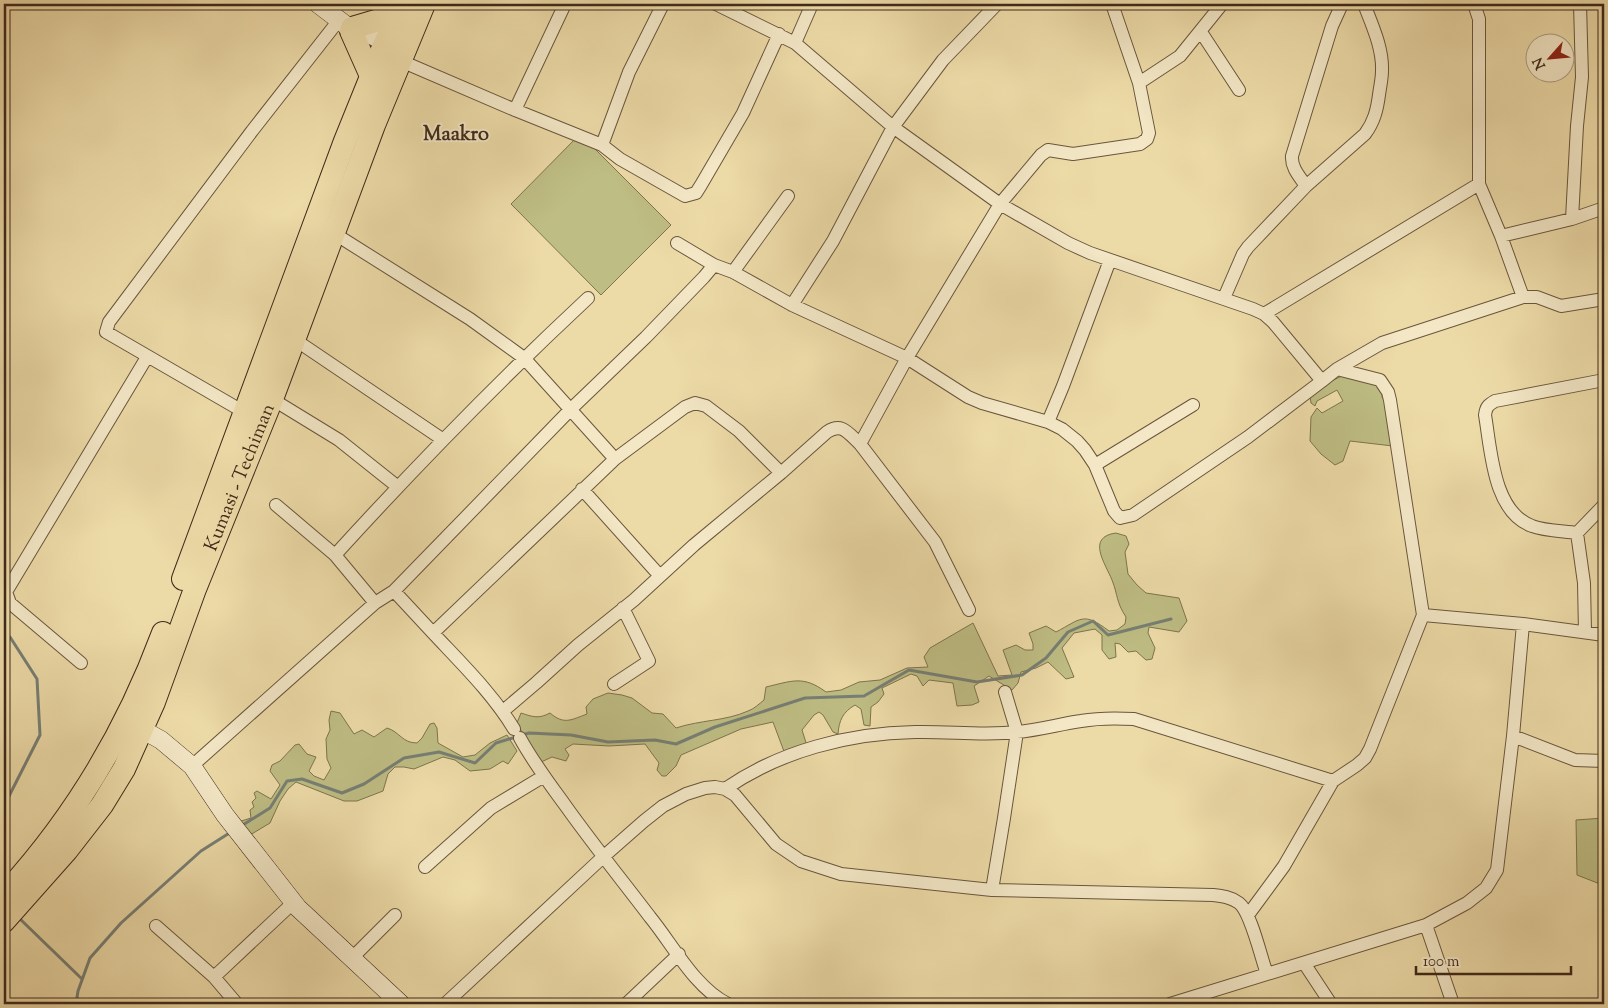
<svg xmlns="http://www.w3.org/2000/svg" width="1608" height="1008" font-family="'Sorts Mill Goudy',serif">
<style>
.green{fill:#bebd83;stroke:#7e744e}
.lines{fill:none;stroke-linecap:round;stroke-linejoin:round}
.stream{stroke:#777f75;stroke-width:3}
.street-casing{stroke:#6a563d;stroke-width:14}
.secondary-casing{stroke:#3f2a1a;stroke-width:19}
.highway-casing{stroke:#3f2a1a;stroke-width:24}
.street{stroke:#f3e7c6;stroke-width:12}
.secondary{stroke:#f3e7c6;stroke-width:18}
.highway{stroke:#ecdaa7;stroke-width:22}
.labels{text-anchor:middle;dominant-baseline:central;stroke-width:4;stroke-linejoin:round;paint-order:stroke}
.street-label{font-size:19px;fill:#3f2a1a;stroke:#f3e7c6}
.neighbourhood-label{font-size:20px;font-weight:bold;fill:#3f2a1a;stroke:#f3e7c6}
</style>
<rect width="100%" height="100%" fill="#ecdaa7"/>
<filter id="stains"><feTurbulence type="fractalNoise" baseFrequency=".004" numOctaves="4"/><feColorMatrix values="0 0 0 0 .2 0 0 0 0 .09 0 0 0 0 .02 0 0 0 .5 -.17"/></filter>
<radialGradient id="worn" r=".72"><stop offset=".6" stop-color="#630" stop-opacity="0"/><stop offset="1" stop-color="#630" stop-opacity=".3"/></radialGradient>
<!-- green -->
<path class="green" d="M580,134L671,225L601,295L511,204Z
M1342,376L1377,383L1382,389V397L1389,406L1393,446L1350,441L1343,461L1335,465L1321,454L1310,441L1311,417L1317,408L1322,413L1343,401L1337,390L1317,401L1315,406L1311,403L1310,397L1329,382Z
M1116,533L1126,536L1129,544L1125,552L1128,574L1137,585L1146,593L1179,598L1187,621L1179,632L1149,627L1148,633L1155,648L1152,659L1146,660L1136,651L1128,652L1120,644L1115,643L1116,657L1109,659L1102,650V635L1095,629L1074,633L1062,648L1074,677L1066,679L1048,662L1036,668L1021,672L1018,683L1012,690L989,676L974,686L979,702L972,705L957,706L953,683L929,680L923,686L917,676L911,674L882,688L884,694L878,702L871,707L870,726L864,725L861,709L855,705C843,712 839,720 838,734L833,732L823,715L819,712L814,715L802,730L807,746L785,754L773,722L741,729L681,755L676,766L666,776H662L657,770L659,763L645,744L609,746L573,744L565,749L569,755L566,761L552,757L539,763L517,723L521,713C533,717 539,719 550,713C564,725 571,720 587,714L586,707L593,699L608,693L622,695L632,698L652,713L663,714L676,728C700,720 726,721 748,711C754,709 759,704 764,700L766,687C792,681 803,675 826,692L841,690L859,682L880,680L907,668L928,667L924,657L930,648L973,623L998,676L1012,675L1003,650L1016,645L1025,650H1033V644L1029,633L1046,626L1056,632C1081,619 1083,611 1109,631L1117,630L1125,624L1126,617C1116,602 1118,595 1112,580C1105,563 1086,537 1116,533Z
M331,711L340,713L354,734L362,730L374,737L387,728C400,732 402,743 417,743L422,738L430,724L434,723L437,728L438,743L463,757L475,755L490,743L507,735L517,751L508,764L503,761L490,769L470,771L455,760L443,757L414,769L404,767H395L388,774L383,791L357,801H344L296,782L288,789L280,801L270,823L250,835L238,822L251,818L250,810L254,807L252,802L256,798L254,793L257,791L271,799L280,785L270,771L272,765L280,761L295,745L299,744L307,754L316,757L309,771L314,776L324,780L331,768L327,759L326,739L330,730L329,720Z
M1604,818V882L1600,884L1577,875L1576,820Z"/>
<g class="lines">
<!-- stream -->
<path class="stream" d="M4,634L10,637L37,679L40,735L4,806
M522,735L529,733L571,735L608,742L655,740L676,744L715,727L805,698L864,696L909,670L977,682L1022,675L1046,658L1068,632L1093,621L1108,635L1171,619
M241,826L270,808L287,781L302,779L342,793L364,784L404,758L439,752L475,763L496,743L516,737
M19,918L82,979
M76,1004L78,991L90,958L121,923L201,851L231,832"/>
<!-- street casing -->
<g class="street-casing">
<path id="street" d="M663,4L629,72L602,145L620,159L685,196L696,193L701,185L743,113L779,34
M716,4L795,43L893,127L1000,204L1068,243L1090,253L1253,309L1264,314L1273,322L1322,381L1337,369L1382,343L1523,297H1537L1561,306L1604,299
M1474,4L1479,19V184L1501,236L1523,297
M1201,32L1239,90
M795,43L812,4
M401,61L515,110L602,145
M1139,83L1180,56L1222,4
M515,110L565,4
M1306,186C1300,177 1291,168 1292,156L1332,26L1342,4
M1572,219L1577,126L1582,77L1580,4
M335,234L470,319L524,358L615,459L433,633L394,591
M1501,236L1572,219L1604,208
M677,243L714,265L733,272L792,305L907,358L968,397L982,403L1048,422L1062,429L1077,441L1085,450L1095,465L1114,511L1120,518L1133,515L1248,437L1322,381
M733,272L788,196
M1224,298L1243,254L1248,247L1306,186L1365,134C1374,122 1377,110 1379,95C1380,87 1382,79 1382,71C1383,48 1372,25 1364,4
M792,305L833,241L893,127L943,60L997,4
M1264,314L1479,184
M294,339L442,439
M1604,380L1495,401C1488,405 1486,407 1485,415C1491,450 1493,512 1532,526C1545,531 1563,531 1577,533L1604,505
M272,399L339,440L398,487
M244,412L106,332L109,322L252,131L339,20
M1048,422L1063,386L1110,260
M860,444L907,358L1000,204L1041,155L1048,150L1073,154L1140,144L1147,139L1149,133L1139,83L1112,4
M615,459L685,407L695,403L706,406L739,431L781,473
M1095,465L1193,405
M582,489L660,576
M276,505L335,555L375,603
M1577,533L1584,583L1585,632
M335,555C416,466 500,380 588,298
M1423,615L1523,624L1604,635
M433,633C462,664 492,693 514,729
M81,663L10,603L6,592L147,357
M614,684L649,661L623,608
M503,711L536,683L578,645L634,600L694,545L781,473L827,432C842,422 848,433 860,444L935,542L969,610
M1513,736L1575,760L1604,761
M520,738C533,762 549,783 565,805C592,843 621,879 650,917C673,945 695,988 728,1004
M192,766L375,603L394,591L571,409L646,337L704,277L714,265
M725,789C780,751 849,733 915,732C948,731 985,736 1017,732C1039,730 1060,724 1081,721C1098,718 1117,718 1134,719L1333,781
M425,867L491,808L544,776
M992,890L1004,818L1017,732L1005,692
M1248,915L1284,866L1333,781L1357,765L1365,758L1370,749L1423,615L1390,400L1388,392L1380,380L1337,369
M1426,925L1453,1004
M156,926L214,977L237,1004
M352,958L395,915
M1304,963L1331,1004
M214,977L294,902
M445,1004L603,857L644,821L663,806L686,794L705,788L715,787L725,789L735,795L776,844L801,861L841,874L992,890L1213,895C1222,896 1231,897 1239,903C1251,912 1261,958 1267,974
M626,1004L679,954
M1170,1004L1426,925L1467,903L1486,888L1497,870L1513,736L1523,624"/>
</g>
<!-- secondary casing -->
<g class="secondary-casing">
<path id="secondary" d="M318,4L347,26L358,38
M347,27L362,31L397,47
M132,724L161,740L192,766L225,815L298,908L401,1004"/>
</g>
<!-- highway casing -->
<g class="highway-casing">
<g id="highway">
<path d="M352,28L379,20L401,8"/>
<path d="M351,31L371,76"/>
<path d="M183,579L345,141L381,52L403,4"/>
<path d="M4,895C74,819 127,730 163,633"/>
<path id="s1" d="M4,921L67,850L102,805L124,769L154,702L195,589L272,399L374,125L424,4"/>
</g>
</g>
<!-- street -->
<use href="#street" class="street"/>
<!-- secondary -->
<use href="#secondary" class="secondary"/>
<!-- highway -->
<use href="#highway" class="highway"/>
</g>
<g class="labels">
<!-- street labels -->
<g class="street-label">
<text stroke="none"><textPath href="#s1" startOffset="508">Kumasi - Techiman</textPath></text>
</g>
<!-- neighbourhood labels -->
<g class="neighbourhood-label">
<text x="456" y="135">Maakro</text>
</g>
</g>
<!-- margin -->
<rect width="1608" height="1008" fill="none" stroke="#ecdaa7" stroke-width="20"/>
<rect x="5" y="5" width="1598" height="998" fill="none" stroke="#3f2a1a" stroke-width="2.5"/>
<rect x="10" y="10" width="1588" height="988" fill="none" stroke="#3f2a1a"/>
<!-- north arrow -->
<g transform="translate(1550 58) rotate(243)"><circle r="24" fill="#f3e7c6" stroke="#ab9b81"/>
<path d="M0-4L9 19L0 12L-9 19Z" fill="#8f2418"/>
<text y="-8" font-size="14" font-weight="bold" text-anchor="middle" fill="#3f2a1a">N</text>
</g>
<!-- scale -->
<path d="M1416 966v8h155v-8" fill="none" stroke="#3f2a1a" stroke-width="2.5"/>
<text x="1423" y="966" font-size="15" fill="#3f2a1a" stroke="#f3e7c6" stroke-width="4" paint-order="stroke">100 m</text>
<rect width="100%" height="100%" filter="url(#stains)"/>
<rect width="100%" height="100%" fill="url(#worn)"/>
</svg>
